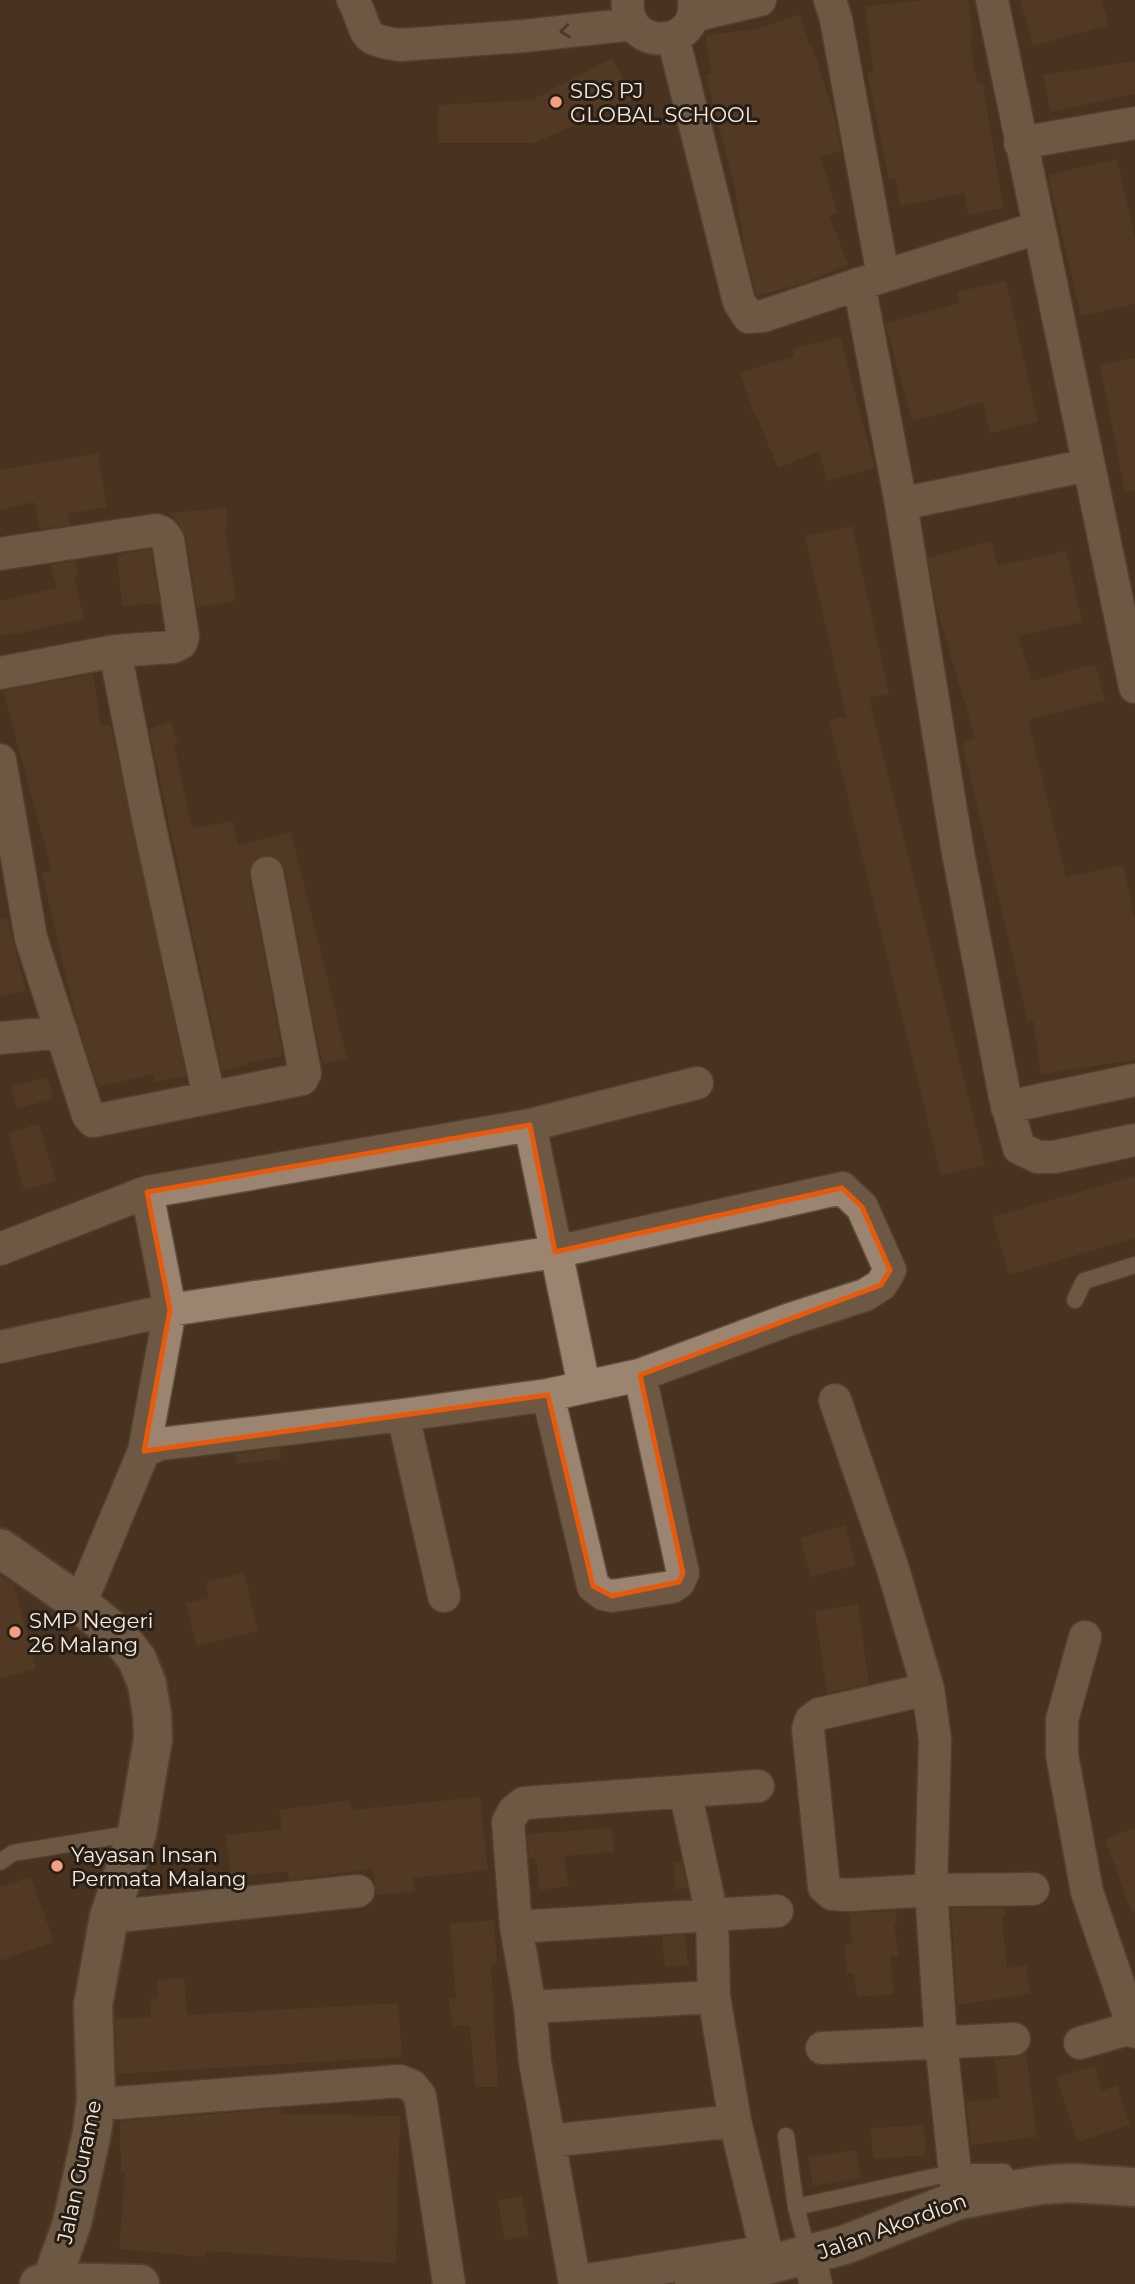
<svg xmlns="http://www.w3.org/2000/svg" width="1135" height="2284" font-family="Montserrat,sans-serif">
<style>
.building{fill:#614027}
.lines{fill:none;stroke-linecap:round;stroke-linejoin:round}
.service-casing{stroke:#625140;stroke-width:19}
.minor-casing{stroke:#625140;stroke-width:35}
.tertiary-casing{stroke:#625140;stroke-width:42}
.service{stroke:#9c8570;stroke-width:16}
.minor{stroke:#9c8570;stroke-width:32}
.tertiary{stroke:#9c8570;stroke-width:38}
.oneway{stroke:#4f4135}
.marked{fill:none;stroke:#e8590c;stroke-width:5;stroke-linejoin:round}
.poi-dot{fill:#f2a07f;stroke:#261d15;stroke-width:2.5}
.labels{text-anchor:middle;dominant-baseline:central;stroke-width:6;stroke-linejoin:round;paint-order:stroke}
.poi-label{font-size:21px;fill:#f7eadf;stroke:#261d15;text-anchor:start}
.street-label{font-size:21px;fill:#f7eadf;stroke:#261d15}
</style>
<rect width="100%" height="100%" fill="#473320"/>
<!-- building -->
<path class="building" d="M924,0H968L973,38L971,39L973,63L978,84L983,83L1003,208L968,215L964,193L901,206L895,178L889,179L867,73L873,72L865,6Z
M1020,0H1101L1109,25L1033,46Z
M800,15L810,45H812L836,121L841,151L820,157L838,213L829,215L848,264L804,283L757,296L746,256L735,189L706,75L711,73L706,35L756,29Z
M612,58L633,100L534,143H438V105L532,100Z
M1135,61V94L1051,112L1043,75Z
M1117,159L1135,239V304L1081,316L1048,175Z
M1006,281L1038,422L990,433L983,402L912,421L885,323L960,303L957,292Z
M840,337L875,468L827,481L819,451L778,468L756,415L754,416L740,373L794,356L792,349Z
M1135,358V491L1125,492L1100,365Z
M98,453L107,507L68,514L70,525L40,529L34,502L0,510V470Z
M226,508L228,530H225L236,601L197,607L186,537L178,522L169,513Z
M852,526L889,694L869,698L985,1165L941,1175L829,721L846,716L805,536Z
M991,541L998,566L1066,551L1082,622L1018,636L1032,681L1095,664L1105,700L1028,720L1066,877L1123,865L1135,920V1060L1041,1074L1033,1020L1028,1022L962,742L975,738L936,605L928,558Z
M151,549L159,603L122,606L117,555Z
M76,561L78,576L74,577L84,619L21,633L0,635V601L57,588L50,565Z
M93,674L101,726L110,725L115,745L186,1076L155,1082L153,1074L98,1087L76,1019L42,873L52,871L3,691Z
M170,721L178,743L174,744L192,828L233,821L238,845L291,832L347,1058L324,1064L319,1049L285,870L280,861L272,856L264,855L255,860L250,868L249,876L283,1056L247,1063L248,1065L222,1071L149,729Z
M7,918L26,991L0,997V919Z
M47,1077L54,1098L17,1109L11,1087Z
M39,1124L56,1181L24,1190L8,1133Z
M1135,1176V1238L1009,1275L992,1217Z
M280,1448L281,1459L236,1464L235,1454Z
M845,1525L855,1565L811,1577L800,1538Z
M244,1573L258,1631L197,1646L186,1603L209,1598L206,1582Z
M0,1575L14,1585L36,1669L0,1678Z
M858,1604L869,1684L827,1693L815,1611Z
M480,1797L488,1870L413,1878L415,1891L376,1895L373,1869L289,1880L288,1871L231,1877L226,1835L282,1829L279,1810L350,1800L352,1810Z
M612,1828L614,1852L564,1856L569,1886L540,1890L536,1858H529L527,1834Z
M1135,1828V1913H1132L1105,1839Z
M682,1861L687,1888L676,1890L673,1862Z
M31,1877L54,1942L0,1961V1887Z
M951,1908H1004L1006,1916H1002L1007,1968L1026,1965L1031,1994L957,2005Z
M896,1911L897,1924H894L899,1956L890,1957L894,1994L857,1997L854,1973H847L844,1944H852L850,1913Z
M494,1920L497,1963L491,1964L498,2087H475L470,2025L452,2026L449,1999L456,1998L450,1924Z
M685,1935L688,1965L665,1967L662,1936Z
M184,1978L187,2015L398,2003L402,2057L117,2074L115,2019L151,2017L150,1999H158L157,1980Z
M1026,2052L1037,2137L971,2145L966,2102L1000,2098L994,2058L1016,2057Z
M1095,2066L1102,2091L1117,2085L1130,2125L1078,2142L1056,2077Z
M281,2109V2114L400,2116L396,2263L206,2251L205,2257L119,2249L125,2173H121L120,2121Z
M924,2125L926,2155L873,2159L871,2128Z
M856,2150L861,2178L813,2186L808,2157Z
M522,2196L529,2236L504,2240L498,2200Z"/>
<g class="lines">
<!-- service casing -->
<g class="service-casing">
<path id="service" d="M1075,1300L1084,1281L1135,1265
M0,1862L13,1853L135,1833
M786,2136L796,2207L809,2256
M796,2207L956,2172H1004L1014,2188"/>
</g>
<!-- minor casing -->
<g class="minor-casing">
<path id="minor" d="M353,0C370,31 357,40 400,45L524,36L633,24
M628,0C622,51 700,52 694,0
M830,0L836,19L883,276
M992,0L1135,687
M693,16L760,0
M673,37L739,302L749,317L763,316L859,284L1037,228
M1020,143L1135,123
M859,284L901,504L958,853L1005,1097L1019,1148L1038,1157H1054L1135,1140
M901,504L1088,465
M0,554L156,530L163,533L168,540L183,637L181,643L173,647L115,651
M0,673L115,651L148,819L209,1097
M0,760L31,938L88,1115L93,1121L302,1079L305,1073L267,873
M0,1038L62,1032
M1007,1107L1135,1080
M530,1125L584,1386
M0,1249L147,1192L530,1125L697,1083
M0,1347L170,1310L555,1252L842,1188L862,1207L890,1270L881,1285L865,1295L788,1320L640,1375L548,1395L403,1415L160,1444L144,1451L80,1604
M548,1395L593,1586L603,1594L612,1596L672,1587L679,1582L683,1573L640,1375
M835,1400L893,1569L928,1689L935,1740L931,1890L941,2042L958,2200
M403,1415L444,1596
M144,1451L170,1310L147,1192
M1085,1637L1062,1720V1755L1087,1892L1135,2032
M928,1689L819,1714L811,1720L808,1729L824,1887L832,1894L849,1895L931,1890L1033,1889
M685,1791L712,1915L714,1997L735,2121L766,2251L771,2263
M109,1917L358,1891
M516,1927L777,1911
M530,2007L714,1997
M1080,2043L1134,2027
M822,2048L1014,2039
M96,2100L116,2103L400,2081L412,2086L420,2096L449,2284
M549,2141L735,2121
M809,2256L816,2284
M575,2282L749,2254
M575,2284L535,2062L530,2007L516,1927L508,1822L514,1811L524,1803L758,1786"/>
</g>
<!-- tertiary casing -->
<g class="tertiary-casing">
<path id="tertiary" d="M0,1548L80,1604L118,1635L137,1659L147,1684L152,1715L153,1739L137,1833L109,1917L93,2005L96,2100L92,2132L72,2223L51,2282
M39,2284L51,2282L140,2284
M694,2284L844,2245L958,2200L1041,2185L1071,2183L1135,2187"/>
</g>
<!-- service -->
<use href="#service" class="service"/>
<!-- minor -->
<use href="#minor" class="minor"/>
<!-- tertiary -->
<use href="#tertiary" class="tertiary"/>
</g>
<!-- one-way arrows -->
<defs><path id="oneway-chevron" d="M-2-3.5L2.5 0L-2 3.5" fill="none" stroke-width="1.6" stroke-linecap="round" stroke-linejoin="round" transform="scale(1.75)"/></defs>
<use class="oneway" href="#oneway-chevron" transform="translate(565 31) rotate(174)"/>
<!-- marked area -->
<path d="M0 0H1135V2284H0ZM530,1125L555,1252L842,1188L862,1207L890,1270L881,1285L640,1375L683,1573L679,1582L612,1596L593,1586L548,1395L144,1451L170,1310L147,1192Z" fill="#473320" fill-opacity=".55" fill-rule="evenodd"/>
<path class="marked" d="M530,1125L555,1252L842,1188L862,1207L890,1270L881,1285L640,1375L683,1573L679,1582L612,1596L593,1586L548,1395L144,1451L170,1310L147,1192Z"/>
<!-- markers -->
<g class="poi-dot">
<circle cx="556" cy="102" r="7"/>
<circle cx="15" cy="1632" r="7"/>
<circle cx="57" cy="1866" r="7"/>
</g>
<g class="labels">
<!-- poi labels -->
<g class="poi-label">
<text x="570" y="90">SDS PJ<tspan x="570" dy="24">GLOBAL SCHOOL</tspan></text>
<text x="29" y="1620">SMP Negeri<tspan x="29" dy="24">26 Malang</tspan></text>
<text x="71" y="1854">Yayasan Insan<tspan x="71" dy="24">Permata Malang</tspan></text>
</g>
<!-- street labels -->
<g class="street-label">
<text transform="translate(79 2172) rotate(-78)">Jalan Gurame</text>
<text transform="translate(892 2226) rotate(-20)">Jalan Akordion</text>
</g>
</g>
</svg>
